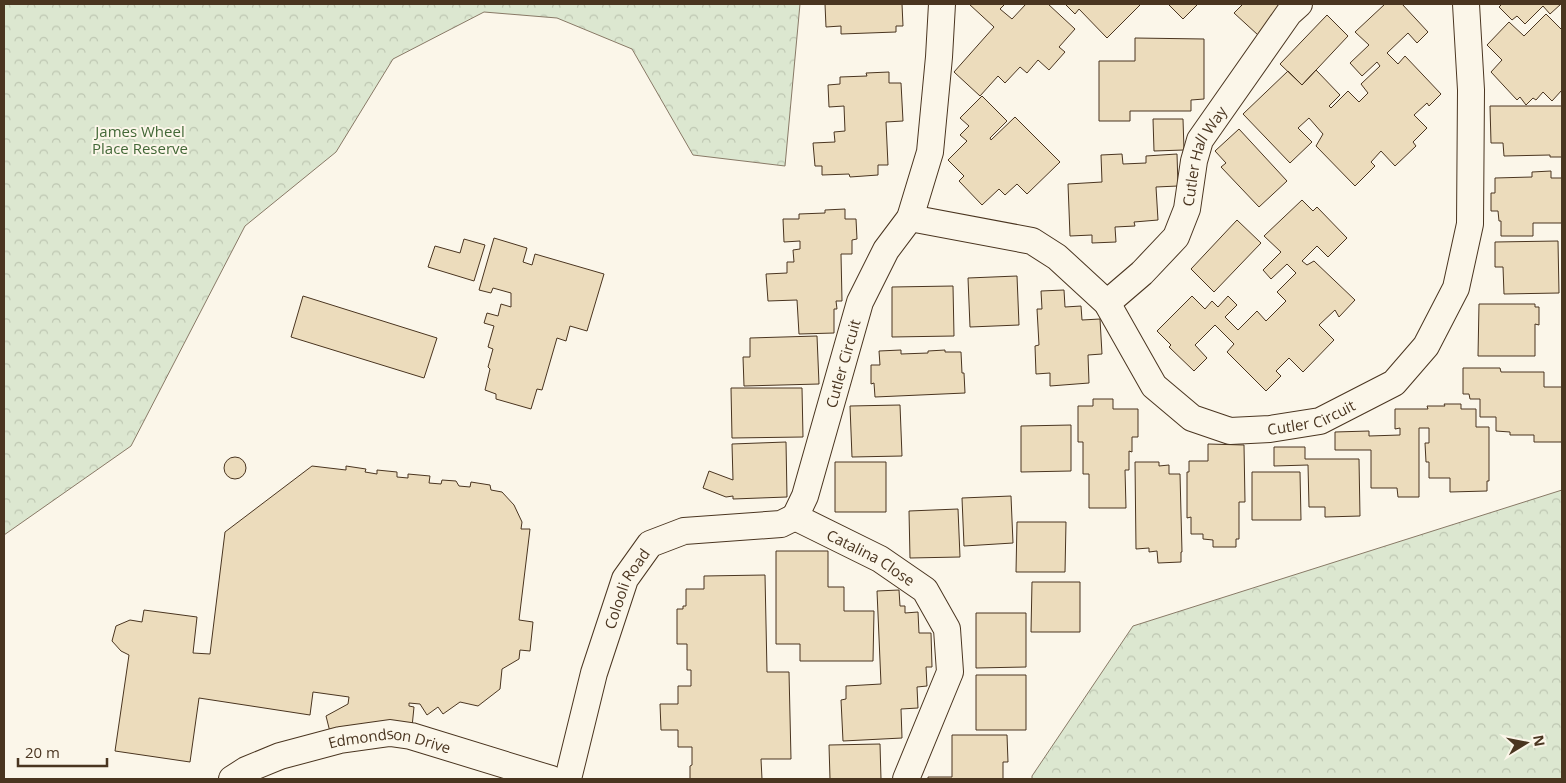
<svg xmlns="http://www.w3.org/2000/svg" width="1566" height="783" font-family="'Open Sans',sans-serif">
<style>
.forest{fill:url(#forest-crowns);stroke:#887966}
.building{fill:#ecdcbc;stroke:#4a3520}
.lines{fill:none;stroke-linecap:round;stroke-linejoin:round}
.street-casing{stroke:#4a3520;stroke-width:28}
.street{stroke:#fbf6e9;stroke-width:26}
.labels{text-anchor:middle;dominant-baseline:central;stroke-width:4;stroke-linejoin:round;paint-order:stroke}
.park-label{font-size:15px;fill:#436837;stroke:#fbf6e9}
.street-label{font-size:15px;fill:#4a3520;stroke:#fbf6e9}
</style>
<defs>
<pattern id="forest-crowns" width="20" height="18" patternUnits="userSpaceOnUse" patternTransform="scale(1.25)"><rect width="20" height="18" fill="#dce7d0"/><path d="M2 6a3 3 0 1 1 6 0M12 15a3 3 0 1 1 6 0" fill="none" stroke="#bec7b2"/></pattern>
</defs>
<rect width="100%" height="100%" fill="#fbf6e9"/>
<!-- forest -->
<path class="forest" d="M4,4H800L785,166L693,155L632,49L557,18L484,12L393,59L336,152L245,226L131,446L4,535Z
M1562,490V779H1032V776L1133,626Z"/>
<!-- building -->
<path class="building" d="M825,4H902L903,26H896V32L841,34V26L826,27Z
M969,4H1005L1000,9L1012,19L1026,4H1048L1075,29L1059,47L1065,52L1049,70L1038,60L1027,73L1020,67L1005,83L998,76L980,96L954,72L994,27Z
M1065,4H1141L1107,38L1079,9L1075,14Z
M1168,4H1198L1183,19Z
M1243,4H1286L1258,35L1234,13Z
M1385,4H1402L1428,32L1417,43L1408,33L1387,53L1398,64L1405,56L1441,94L1429,106L1427,103L1414,115L1427,128L1413,142L1416,146L1395,166L1381,151L1371,162L1375,166L1355,186L1316,146L1323,134L1309,118L1298,128L1312,142L1290,163L1243,114L1288,71L1302,85L1316,70L1340,95L1329,106L1331,108L1348,91L1359,102L1368,93L1361,84L1380,66L1377,62L1362,76L1350,63L1369,45L1355,32Z
M1502,4H1561L1550,14L1543,6L1525,24L1517,16L1512,20L1499,7Z
M1546,14L1562,30V90L1552,101L1543,92L1536,100L1533,98L1526,105L1520,97L1517,100L1491,72L1502,60L1487,45L1509,22L1524,36Z
M1327,15L1348,36L1302,85L1280,64Z
M1135,38L1204,39V99L1191,100V111H1130V121H1099V61H1135Z
M889,72V83H901L903,121L886,122L888,165H878V175L850,177L849,174L822,175V166H815L813,143L835,142L834,132L845,131L844,106L829,107L828,85L840,84V77L867,76L866,73Z
M982,96L1007,121L990,138L991,140L1015,117L1060,162L1027,194L1017,184L1005,195L999,189L982,205L959,181L964,176L948,160L967,141L960,135L969,126L960,118Z
M1490,106H1562V157H1550V155L1504,156L1503,143H1491Z
M1153,119H1183L1184,150L1154,151Z
M1239,129L1287,181L1259,207L1221,167L1226,163L1215,151Z
M1122,154L1123,164L1146,163V156L1177,154L1178,186L1156,187L1158,220L1134,222L1135,226L1115,227L1116,242L1092,243V235L1070,236L1068,184L1102,182L1101,155Z
M1551,171V178H1562V223H1533V236H1501V221H1499L1498,211H1491V193H1495V178L1532,177V172Z
M1302,200L1313,211L1317,207L1347,238L1328,257L1317,246L1302,261L1307,265L1314,261L1355,300L1339,317L1335,310L1319,325L1334,340L1303,372L1289,358L1276,371L1281,376L1266,391L1227,352L1234,344L1215,325L1195,345L1207,358L1194,371L1169,347L1171,345L1157,331L1192,296L1205,309L1212,301L1218,307L1228,296L1237,305L1225,317L1238,330L1257,311L1266,321L1286,301L1277,292L1296,273L1287,264L1271,279L1263,270L1281,252L1264,236Z
M845,209V219H856L857,239L852,240V254H841L842,301H836L837,309H834V333L799,334L797,300L768,301L766,274L787,273V262H794L793,250L800,249V241L784,242L783,219H799V214L825,213V210Z
M1237,220L1261,243L1214,292L1191,269Z
M494,238L527,248L523,262L532,265L535,254L604,274L587,331L570,326L566,341L557,338L542,390L537,389L531,409L496,399V394L485,390L490,369L488,367L493,349L488,347L494,326L484,323L487,313L498,316L501,304L511,307V293L493,288L491,293L479,290Z
M464,239L485,245L474,281L428,267L435,246L460,253Z
M1558,241L1559,293L1504,294L1503,267H1495V242Z
M1017,276L1019,325L970,327L968,278Z
M953,286L954,336L892,337V287Z
M1064,290L1065,307L1081,306L1082,320L1100,319L1102,354L1088,355L1089,383L1050,386V373L1036,374L1035,346L1039,345L1037,309H1042L1041,291Z
M303,296L437,338L424,378L291,337Z
M1479,304H1535V307H1539V325L1535,324V356H1478Z
M817,336L819,384L744,386L743,357H750V338Z
M901,350V354L928,353V351L945,350V352H961L962,373H964L965,393L875,397L874,383L871,384V365H880L879,351Z
M1463,368H1500L1501,372H1544V387H1562V442H1534V435H1510V432L1496,431V417H1480V399H1470L1469,394H1463Z
M731,388H802L803,437L732,438Z
M1093,399H1113V409H1138V437H1132V452L1129,451V470H1125L1126,508H1089V474H1083V442H1078V406H1093Z
M1444,404H1461V409H1476V427H1489V481H1487V491L1450,492V478H1429V462H1426L1425,443H1429V428H1419V497H1398L1397,488H1371V450H1335V432L1369,431V436L1400,435V428L1395,429V409H1428L1427,406H1445Z
M900,405L902,456L852,457L850,406Z
M1071,425V471L1021,472V426Z
M786,442L787,497L733,499V496L726,497L703,488L709,471L733,480L732,444Z
M1208,444L1244,445L1245,502H1239V539H1236V547H1213V540L1203,539V534H1191V517L1187,518V472H1189V461H1208Z
M1274,447H1305V459H1359L1360,516L1325,517V507H1309L1308,465L1274,466Z
M224 468a11 11 0 1 1 22 0a11 11 0 1 1-22 0Z
M835,462H886V512H835Z
M1135,462H1159V466L1169,465V474H1180L1182,552H1181V562L1158,563L1157,551L1149,552V548L1136,549Z
M312,466L346,470V466L366,469L365,472L377,474V470L397,472V477L408,478V474L430,476L429,483L441,484L442,480L456,481L459,486L470,487L471,482L490,485L491,490L502,492L514,505L522,522L521,529H530L519,620L533,622L530,651L520,650L519,659L502,669L500,689L478,706L460,702L443,714L438,707L427,715L420,704L409,703V706L414,707L412,727L330,732L326,716L348,704L349,697L313,692L310,715L199,698L190,762L115,751L129,655L121,651L112,641L116,626L130,620L142,622L144,610L197,617L193,653L210,654L225,532Z
M1252,472H1300L1301,520H1252Z
M1011,496L1013,543L964,546L962,498Z
M958,509L960,557L910,558L909,511Z
M1017,522H1066L1065,572H1016Z
M776,551H828V587H844V611H874L873,661H800V644H776Z
M765,575L767,672H789L791,759H761L762,779H690V766L692,765V747H678V730H661L660,704H678V686H691V670H687V644H677V609H683V606H686V589H704V576Z
M1032,582H1080V632H1031Z
M899,590L900,606H905V613L918,612L919,633H931L932,667H926L927,686L917,687L918,708L901,709L902,738L843,741L841,700L846,699V686L881,684L877,591Z
M976,613H1026V667L976,668Z
M976,675H1026V730H976Z
M952,735H1007L1008,762H1003V779H928V777H952Z
M880,744L881,779H830L829,745Z"/>
<g class="lines">
<!-- street casing -->
<g class="street-casing">
<g id="street">
<path id="s1" d="M910,218L1032,241L1057,257L1107,303L1154,386L1192,418L1230,431L1270,429L1320,421L1394,383L1426,346L1456,288L1470,224L1471,90L1466,4"/>
<path id="s2" d="M1107,303L1142,273L1176,237L1187,209L1194,161L1200,140L1289,13L1299,4"/>
<path id="s3" d="M795,517L805,496L860,302L886,250L910,218L930,152L939,57L942,4"/>
<path id="s4" d="M795,517L880,559L925,590L947,629L950,672L906,779"/>
<path id="s5" d="M232,779L246,770L280,756L340,740L390,733L411,736L551,779"/>
<path id="s6" d="M568,779L594,673L625,579L650,544L684,531L781,524L795,517"/>
</g>
</g>
<!-- street -->
<use href="#street" class="street"/>
</g>
<g class="labels">
<!-- park labels -->
<g class="park-label">
<text x="140" y="131">James Wheel<tspan x="140" dy="17">Place Reserve</tspan></text>
</g>
<!-- street labels -->
<g class="street-label">
<text stroke="none"><textPath href="#s2" startOffset="182">Cutler Hall Way</textPath></text>
<text stroke="none"><textPath href="#s3" startOffset="161">Cutler Circuit</textPath></text>
<text stroke="none"><textPath href="#s1" startOffset="490">Cutler Circuit</textPath></text>
<text stroke="none"><textPath href="#s4" startOffset="86">Catalina Close</textPath></text>
<text stroke="none"><textPath href="#s6" startOffset="200">Colooli Road</textPath></text>
<text stroke="none"><textPath href="#s5" startOffset="166">Edmondson Drive</textPath></text>
</g>
</g>
<!-- border -->
<rect width="1566" height="783" fill="none" stroke="#4a3520" stroke-width="10"/>
<!-- north arrow -->
<g transform="translate(1526 743) rotate(80)" stroke="#fbf6e9" stroke-width="4" paint-order="stroke">
<path d="M0-4L9 19L0 12L-9 19Z" fill="#4a3520"/>
<text y="-8" font-size="14" font-weight="bold" text-anchor="middle" fill="#4a3520">N</text>
</g>
<!-- scale -->
<path d="M18 758v8h89v-8" fill="none" stroke="#4a3520" stroke-width="2.5"/>
<text x="25" y="758" font-size="15" fill="#4a3520" stroke="#fbf6e9" stroke-width="4" paint-order="stroke">20 m</text>
</svg>
